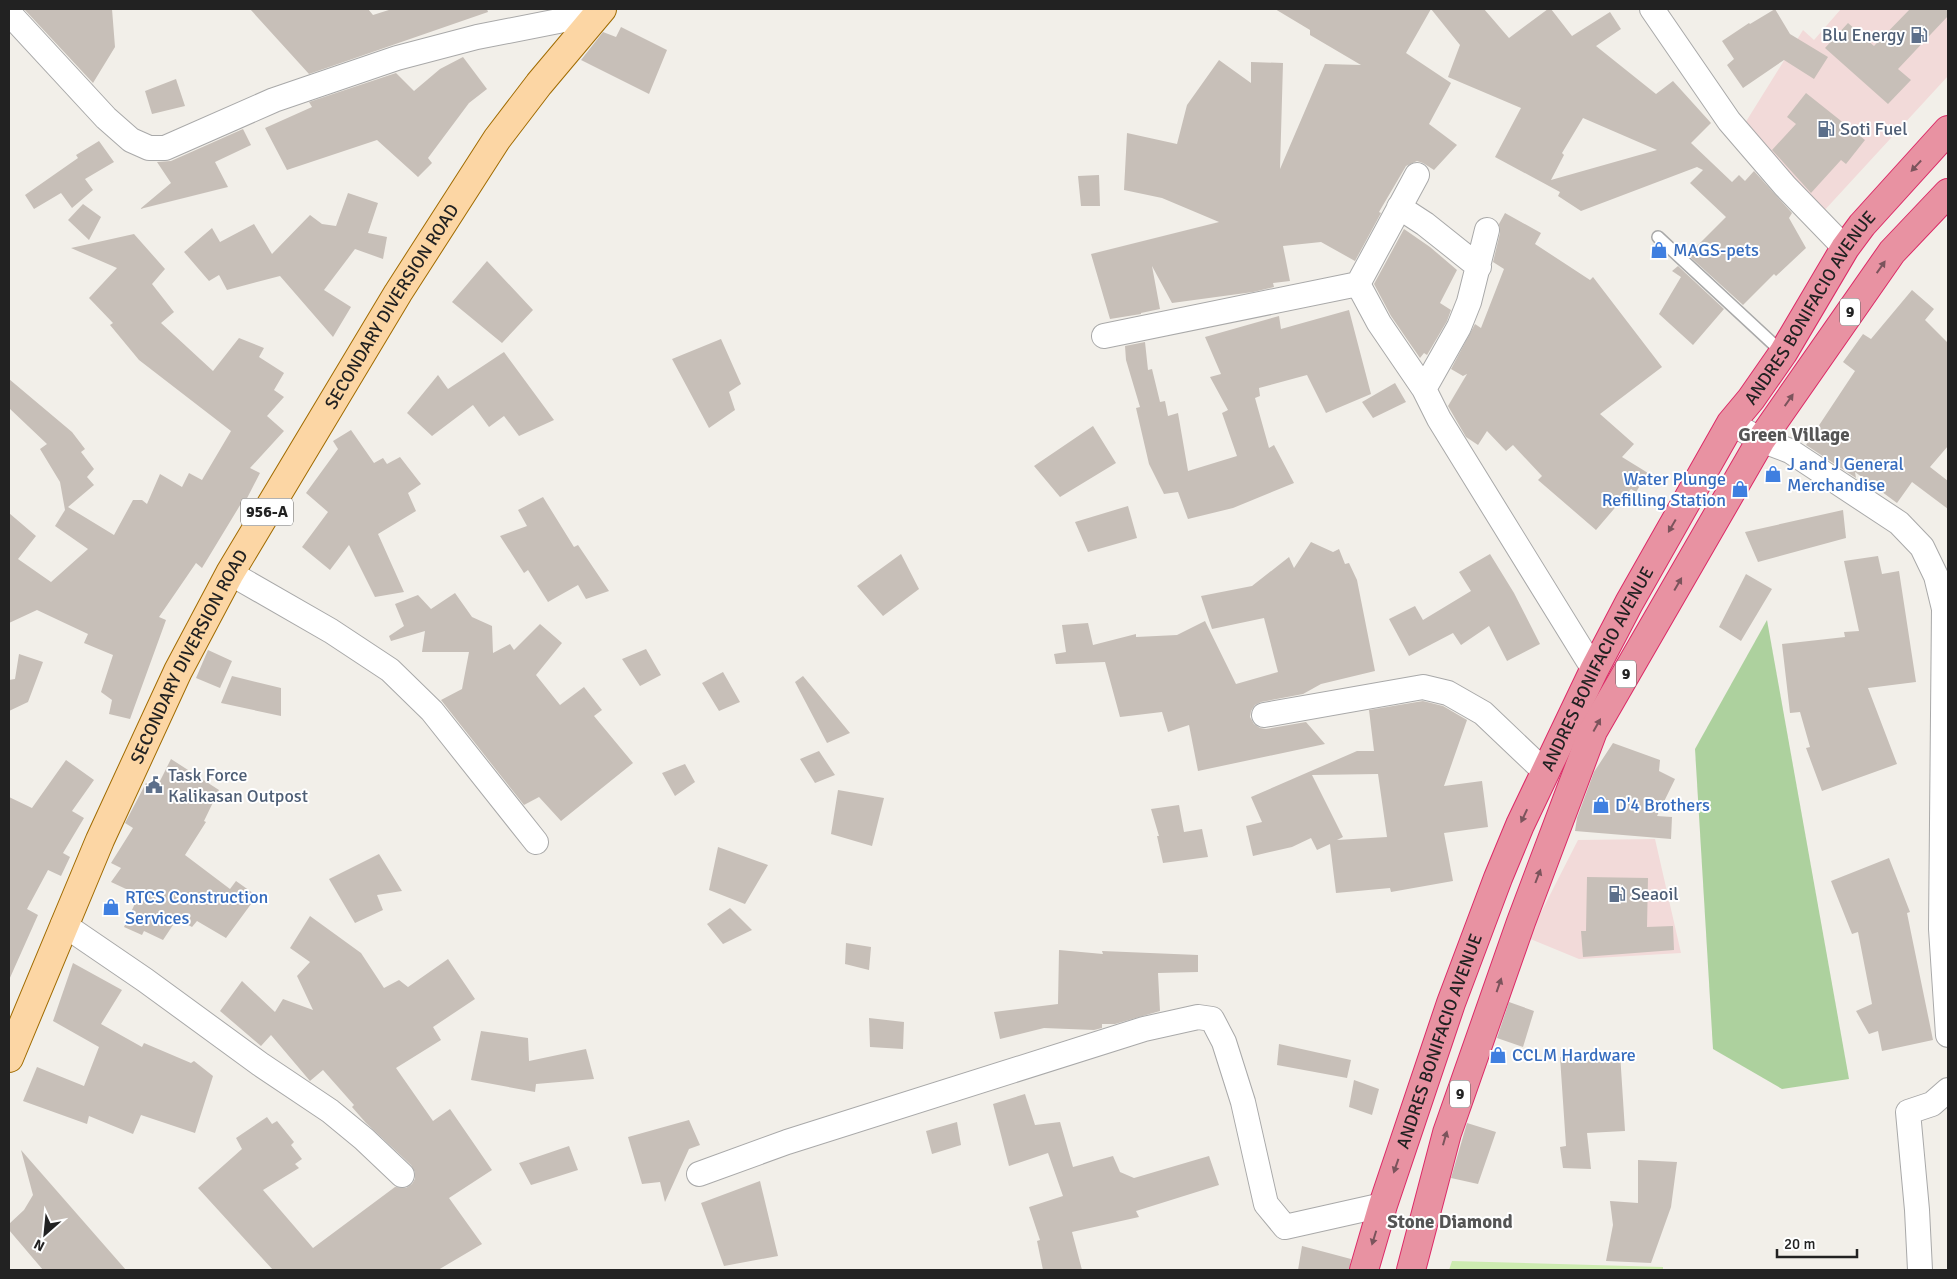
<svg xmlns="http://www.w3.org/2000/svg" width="1957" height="1279" font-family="Signika,sans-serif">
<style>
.commercial{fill:#f2dad9}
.grass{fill:#cdebb0}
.forest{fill:#add19e}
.building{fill:#c7bfb8;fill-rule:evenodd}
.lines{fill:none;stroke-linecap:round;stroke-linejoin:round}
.lane-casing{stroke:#a9a9a9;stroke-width:14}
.street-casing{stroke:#a9a9a9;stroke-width:26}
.primary-casing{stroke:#a06b00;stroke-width:30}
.highway-casing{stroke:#dc2a67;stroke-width:30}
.lane{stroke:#fff;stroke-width:11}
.street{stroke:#fff;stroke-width:24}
.primary{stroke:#fcd6a4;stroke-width:28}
.highway{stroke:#e892a2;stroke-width:28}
.oneway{fill:#7b545c}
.labels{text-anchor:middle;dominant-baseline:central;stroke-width:4;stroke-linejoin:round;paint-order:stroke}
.shield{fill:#fff;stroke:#646464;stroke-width:1}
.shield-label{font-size:16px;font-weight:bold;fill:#222}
.service-label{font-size:18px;fill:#4e5e75;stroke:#fff;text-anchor:start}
.shop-label{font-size:18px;fill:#366cbe;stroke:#fff;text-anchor:start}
.street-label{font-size:18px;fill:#222;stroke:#fff}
.neighbourhood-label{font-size:19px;font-weight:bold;fill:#555;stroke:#fff}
</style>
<rect width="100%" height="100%" fill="#f2efe9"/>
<!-- commercial -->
<path class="commercial" d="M1841,9H1948V76L1822,213L1742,128L1803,30L1814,40Z
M1655,839L1681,953L1579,959L1528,938L1578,840Z"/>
<!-- grass -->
<path class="grass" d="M1452,1261L1663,1267V1270H1449Z"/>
<!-- forest -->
<path class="forest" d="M1767,620L1849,1079L1782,1089L1713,1049L1695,749Z"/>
<!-- building -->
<path class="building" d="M24,9H112L115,47L93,83Z
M250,9H368L373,15L392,9H487L488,12L309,74Z
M1275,9H1484L1509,38L1548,9H1551L1572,36L1610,12L1621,29L1596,46L1656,94L1673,81L1711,123L1691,143L1732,182L1739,175L1745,181L1754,171L1792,213L1789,218L1806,248L1776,276L1774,274L1743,305L1688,255L1726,217L1690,183L1703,170L1697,167L1581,211L1558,196L1560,192L1495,157L1521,108L1448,77L1460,45L1431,9L1406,53L1451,83L1429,124L1457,145L1434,170L1423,163L1417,161L1406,166L1379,212L1381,213L1355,261L1321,242L1283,246L1290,281L1273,283L1274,287L1253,292L1172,303L1152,266L1160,309L1141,313V314L1110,319L1091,254L1219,222L1162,198L1124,190L1127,133L1177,144L1187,105L1219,60L1251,83V62L1283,63L1280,169L1325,64L1361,65L1310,35V30ZM1583,118L1657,150L1551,180L1564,155L1562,153Z
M1775,9L1790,34L1828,57L1814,79L1784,60L1743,88L1727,65L1734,59L1722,41L1749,23L1750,24Z
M1910,9H1948V16L1898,69L1911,80L1888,104L1825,48L1848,23L1874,46Z
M621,27L667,50L649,94L581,60L603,32L616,37Z
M463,57L487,89L469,103L428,158L432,163L418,177L377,140L287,170L265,128L312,107L309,102L396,73L414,91L440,69Z
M176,79L185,106L152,114L145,91Z
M1806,93L1865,140L1846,164L1841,160L1811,193L1772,150L1796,124L1787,117Z
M243,129L251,145L215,162L228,187L140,209L171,183L157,162L171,161Z
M99,141L114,162L85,179L93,190L72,208L61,193L34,209L25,195L78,158L76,155Z
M1099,175L1100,206H1081L1078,176Z
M348,193L378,203L368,233L387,237L383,259L355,249L324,290L351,307L333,337L280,276L227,290L219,275L209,281L184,252L212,228L220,242L254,224L272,254L310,215L322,224L336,226Z
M83,204L101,217L89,240L68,220Z
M1505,213L1541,233L1535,244L1590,280L1593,277L1662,367L1600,414L1634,444L1622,457L1648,473L1636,492L1631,489L1596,530L1538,480L1542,476L1513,445L1506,451L1487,431L1478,445L1466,437L1448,406L1467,374L1463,376L1451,369L1475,324L1481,328L1504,269L1493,262L1500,233L1499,224Z
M1404,229L1430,247L1457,270L1440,303L1451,310L1447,321L1427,355L1424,353L1420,358L1391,316L1374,284Z
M134,234L165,269L152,284L174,312L161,323L213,371L239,338L264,348L259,357L284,373L274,390L284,397L267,416L284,431L250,468L260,473L244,504L242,502L202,568L196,563L159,617L166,620L130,719L109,714L112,700L101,692L113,655L84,643L88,634L37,610L9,623V513L36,536L18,559L51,582L88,549L55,526L65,510L60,482L40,449L47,444L9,408V379L72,432L85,449L81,452L94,469L87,477L94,485L68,507L114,535L133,500H142L147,504L160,474L182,487L189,473L202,480L231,431L139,360L110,325L113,323L89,298L117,268L71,248Z
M487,261L533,310L502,343L452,302Z
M1678,266L1724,309L1693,345L1659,314L1681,277L1672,271Z
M1912,290L1934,309L1925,320L1948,343V446L1930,467L1948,481V509L1912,482L1897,503L1855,472L1856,478L1806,445L1855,371L1843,362L1863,334L1871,339Z
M1349,310L1371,394L1326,413L1307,375L1259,388L1260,396L1255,398L1269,448L1274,445L1294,483L1233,508L1188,519L1178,492L1164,494L1149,464L1136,408L1140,407L1126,360L1125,346L1145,342L1148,370L1152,369L1160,402L1165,401L1168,416L1178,413L1188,471L1237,456L1222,413L1228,410L1210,377L1221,374L1205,337L1279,316L1281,329Z
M721,339L741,384L729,392L735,410L709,428L672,359Z
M504,352L554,420L519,436L504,416L489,427L473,405L432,436L407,413L438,375L448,389Z
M1395,383L1406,402L1373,418L1362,402Z
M1093,426L1116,463L1060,497L1034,466Z
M351,430L374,463L383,458L387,464L400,457L421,484L408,493L416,511L378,534L404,592L375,597L349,545L330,570L302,547L328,512L306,493L338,449L333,441Z
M543,497L574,547L578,545L609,591L586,599L578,585L548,602L528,570L524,573L500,536L527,526L518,510Z
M1128,506L1137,538L1088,552L1075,522Z
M1843,510L1846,538L1758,562L1745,532Z
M1311,542L1333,552L1339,549L1345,564L1349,563L1357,580L1375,671L1321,684L1303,694L1261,702L1255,705L1251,711L1250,717L1254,724L1260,728L1266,729L1306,722L1325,744L1198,771L1189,725L1168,732L1162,712L1120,717L1105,662L1056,664L1054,654L1066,652L1062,625L1088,623L1093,645L1136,634V637L1177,635L1205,621L1236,684L1278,672L1264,618L1212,629L1201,596L1252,586L1289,557L1294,568Z
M901,554L919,589L883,616L857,586Z
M1490,554L1514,593L1540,644L1507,661L1489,626L1461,645L1453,633L1409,656L1389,619L1415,606L1423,620L1471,591L1459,572Z
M1878,556L1882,574L1899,571L1916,682L1868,688L1897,764L1822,791L1806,748L1810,747L1800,712L1790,713L1782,644L1845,637L1844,632L1859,631L1844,561Z
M1746,574L1772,589L1741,641L1719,627Z
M455,593L472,617L492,626L493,653L510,644L514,650L540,624L562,643L536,675L560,705L584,687L602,710L594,716L633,763L561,821L539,797L524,805L441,700L462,689L469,652H422L425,631L391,641L389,636L404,626L395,604L418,595L431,609Z
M646,649L661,675L640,686L622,659Z
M208,650L232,661L220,688L196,678Z
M19,654L43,662L28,702L9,711V680L15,679Z
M723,672L740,702L719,711L702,683Z
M232,676L281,688V716L221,703Z
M803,676L850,733L827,743L795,682Z
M1423,701L1443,706L1467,720L1444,786L1482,781L1488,827L1444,833L1453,881L1391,892L1390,888L1336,893L1330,844L1317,850L1311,838L1292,847L1253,856L1246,826L1262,822L1251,797L1357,751H1374L1369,710ZM1378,774L1387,837L1337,840L1343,837L1312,775Z
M1613,743L1660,760L1659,771L1675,779L1657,816L1672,817L1671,839L1575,831L1577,818L1594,772Z
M819,751L835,775L815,783L800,759Z
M171,759L219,790L204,821L206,822L185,855L230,889L236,881L257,896L226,938L197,921L192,927L177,919L163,940L144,931L142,935L124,927L139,895L111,882L121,868L111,863L133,828L125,823L146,783L156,789Z
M66,760L94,780L72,811L84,818L63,853L70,857L61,876L48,870L27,909L38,915L9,980V797L32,808Z
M685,764L695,782L675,796L662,773Z
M838,790L884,798L872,846L831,834Z
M1179,805L1184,832L1202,829L1208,857L1163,863L1157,836H1159L1151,809Z
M718,847L768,865L745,904L709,890Z
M379,854L402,891L377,895L383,910L355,923L329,879Z
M1889,858L1910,912L1907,913L1933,1040L1882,1051L1878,1031L1869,1034L1856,1011L1872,1004L1858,932L1852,934L1831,881Z
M1587,877L1648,878L1647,927L1673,926L1674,950L1583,957L1581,931H1586Z
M730,908L752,930L723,944L707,924Z
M310,916L361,953L384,988L399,980L408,987L448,959L475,999L433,1027L441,1040L396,1068L433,1121L450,1109L492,1170L449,1198L482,1244L438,1270H273L198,1188L242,1149L236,1138L267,1117L272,1124L277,1121L294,1142L291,1145L302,1159L295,1164L299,1168L263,1190L313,1248L395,1187L406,1188L412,1184L415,1179V1172L411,1165L366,1123L352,1107L354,1105L323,1070L310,1081L271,1035L261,1046L220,1011L242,981L275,1012L283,999L313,1010L297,976L310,962L290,948Z
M846,943L871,947L869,970L845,964Z
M1059,950L1103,954L1102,951L1198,955V972L1158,973L1160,1011L1115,1024H1102V1028L1094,1030L1044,1028L1000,1039L994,1012L1058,1004Z
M73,963L122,990L101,1024L142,1047L144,1043L191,1063L194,1061L213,1076L195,1133L141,1115L133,1134L89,1116L87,1124L23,1101L37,1067L84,1086L99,1047L53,1021Z
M1509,1002L1534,1011L1523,1047L1497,1038Z
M869,1018L904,1022L903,1049L870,1047Z
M481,1031L528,1038L529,1061L586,1049L594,1079L536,1084L535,1092L471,1080Z
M1279,1044L1351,1060L1347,1078L1277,1065Z
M1620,1053L1625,1131L1587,1133L1591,1169L1563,1168L1560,1147L1566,1146L1560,1057Z
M1354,1080L1379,1089L1372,1115L1349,1107Z
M1025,1094L1035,1125L1060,1122L1073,1167L1113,1156L1120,1172L1134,1178L1209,1156L1219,1185L1136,1211L1139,1217L1072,1232L1082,1270H1043L1037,1241L1040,1240L1029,1207L1063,1196L1048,1153L1009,1166L993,1104Z
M689,1120L700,1145L689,1149L665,1202L660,1182L642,1184L628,1137Z
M957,1122L961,1145L932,1154L926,1131Z
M1467,1123L1496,1132L1478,1184L1451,1178Z
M569,1146L578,1170L531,1185L519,1163Z
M21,1150L126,1270H43L9,1230V1224L24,1210L33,1195Z
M1638,1160L1677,1162L1671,1207L1651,1263L1606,1261L1613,1225L1610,1201L1638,1203Z
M760,1181L778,1256L724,1266L701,1203Z
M1302,1246L1351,1259L1349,1270H1298Z"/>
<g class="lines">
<!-- lane casing -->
<g class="lane-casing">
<path id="lane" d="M1658,237L1783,353"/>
</g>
<!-- street casing -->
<g class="street-casing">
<path id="street" d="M1652,9L1729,121L1785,186L1845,248
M9,13L106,118L131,140L149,148H165L274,100L397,58L477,37L599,13
M1399,207L1425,224L1479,267
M1358,284L1417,175
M1104,336L1358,284L1379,323L1424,389L1439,419L1594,670
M1424,389L1459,327L1469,302L1487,230
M1731,423L1761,440L1790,451L1899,523L1922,547L1936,576L1944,609L1941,929L1948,1035
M230,573L331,631L390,670L432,711L536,842
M1264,715L1423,687L1448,693L1483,713L1545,772
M63,924L145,980L260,1064L330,1111L364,1139L402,1175
M699,1174L787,1142L1144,1029L1198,1017L1212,1019L1224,1042L1243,1102L1266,1204L1285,1227L1383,1205
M1920,1270L1917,1210L1908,1112L1932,1104L1948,1090"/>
</g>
<!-- primary casing -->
<g class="primary-casing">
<g id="primary">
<path id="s1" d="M9,1058L100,840L178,671L230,573L398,293L497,139L539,84L602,9"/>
</g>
</g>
<!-- highway casing -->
<g class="highway-casing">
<g id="highway">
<path id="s2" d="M1364,1270L1383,1205L1451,1003L1498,878L1520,825L1594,670L1629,603L1731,423L1751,399L1783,353L1845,248L1862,225L1948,130"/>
<path d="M1411,1270L1447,1133L1521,922L1593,731L1761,440L1892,252L1948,193"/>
</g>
</g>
<!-- lane -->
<use href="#lane" class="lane"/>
<!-- street -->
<use href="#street" class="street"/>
<!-- primary -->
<use href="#primary" class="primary"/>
<!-- highway -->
<use href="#highway" class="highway"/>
</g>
<!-- one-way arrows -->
<defs><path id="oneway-solid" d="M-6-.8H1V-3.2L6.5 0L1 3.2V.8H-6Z" transform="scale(1.25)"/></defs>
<g class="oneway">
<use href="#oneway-solid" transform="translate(1916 166) rotate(133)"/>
<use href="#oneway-solid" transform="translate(1881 267) rotate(-55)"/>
<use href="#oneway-solid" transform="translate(1789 400) rotate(-55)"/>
<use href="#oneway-solid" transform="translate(1672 526) rotate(120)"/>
<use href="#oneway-solid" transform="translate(1678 584) rotate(-60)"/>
<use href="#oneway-solid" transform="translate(1597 725) rotate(-61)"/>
<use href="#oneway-solid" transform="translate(1524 816) rotate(115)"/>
<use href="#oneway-solid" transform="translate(1538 876) rotate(-69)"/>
<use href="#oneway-solid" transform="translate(1499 985) rotate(-71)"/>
<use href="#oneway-solid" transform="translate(1445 1138) rotate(-74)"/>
<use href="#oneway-solid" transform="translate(1396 1166) rotate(109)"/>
<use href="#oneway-solid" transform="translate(1374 1238) rotate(107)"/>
</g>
<!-- icons -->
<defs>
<g id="fuel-bare" transform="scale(1.35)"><path d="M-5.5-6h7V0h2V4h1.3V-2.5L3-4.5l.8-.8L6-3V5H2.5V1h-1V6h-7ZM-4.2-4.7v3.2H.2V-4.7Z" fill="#5c6f8a" stroke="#fff" stroke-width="2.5" paint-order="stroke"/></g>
<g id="shop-bare" transform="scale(1.35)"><path d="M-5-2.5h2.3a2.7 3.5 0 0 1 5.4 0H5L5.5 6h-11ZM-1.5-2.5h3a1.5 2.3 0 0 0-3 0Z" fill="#3f7fe0" stroke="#fff" stroke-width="2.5" paint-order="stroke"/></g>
<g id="civic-bare" transform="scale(1.35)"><path d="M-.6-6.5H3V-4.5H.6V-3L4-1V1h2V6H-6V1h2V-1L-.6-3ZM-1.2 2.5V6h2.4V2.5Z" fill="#5c6f8a" stroke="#fff" stroke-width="2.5" paint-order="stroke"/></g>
</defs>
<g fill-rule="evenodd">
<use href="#fuel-bare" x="1919" y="35"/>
<use href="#fuel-bare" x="1826" y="129"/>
<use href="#shop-bare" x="1659" y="250"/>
<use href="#shop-bare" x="1773" y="474"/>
<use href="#shop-bare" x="1740" y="489"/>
<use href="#civic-bare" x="154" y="785"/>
<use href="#shop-bare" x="1601" y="805"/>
<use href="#fuel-bare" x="1617" y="894"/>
<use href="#shop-bare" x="111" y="907"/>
<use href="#shop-bare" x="1498" y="1055"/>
</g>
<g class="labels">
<!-- shield labels -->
<g class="shield">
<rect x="1840" y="298.5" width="20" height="27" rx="4"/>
<rect x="241" y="498.5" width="52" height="27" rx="4"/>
<rect x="1616" y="660.5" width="20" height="27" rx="4"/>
<rect x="1450" y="1080.5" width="20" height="27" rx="4"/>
</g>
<g class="shield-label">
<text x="1850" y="312">9</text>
<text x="267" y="512">956-A</text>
<text x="1626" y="674">9</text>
<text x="1460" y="1094">9</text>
</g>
<!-- service labels -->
<g class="service-label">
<text x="1905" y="35" text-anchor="end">Blu Energy</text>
<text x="1840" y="129">Soti Fuel</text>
<text x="168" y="775">Task Force<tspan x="168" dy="21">Kalikasan Outpost</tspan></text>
<text x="1631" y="894">Seaoil</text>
</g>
<!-- shop labels -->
<g class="shop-label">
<text x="1673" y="250">MAGS-pets</text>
<text x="1787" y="464">J and J General<tspan x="1787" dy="21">Merchandise</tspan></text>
<text x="1726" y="479" text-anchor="end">Water Plunge<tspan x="1726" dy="21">Refilling Station</tspan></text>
<text x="1615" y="805">D'4 Brothers</text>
<text x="125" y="897">RTCS Construction<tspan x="125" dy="21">Services</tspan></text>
<text x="1512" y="1055">CCLM Hardware</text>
</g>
<!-- street labels -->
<g class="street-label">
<text stroke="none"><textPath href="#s1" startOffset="845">SECONDARY DIVERSION ROAD</textPath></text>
<text stroke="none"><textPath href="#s2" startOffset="1066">ANDRES BONIFACIO AVENUE</textPath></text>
<text stroke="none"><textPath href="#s1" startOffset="440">SECONDARY DIVERSION ROAD</textPath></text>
<text stroke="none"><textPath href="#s2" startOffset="646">ANDRES BONIFACIO AVENUE</textPath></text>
<text stroke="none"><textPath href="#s2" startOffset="241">ANDRES BONIFACIO AVENUE</textPath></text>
</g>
<!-- neighbourhood labels -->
<g class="neighbourhood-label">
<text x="1794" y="435">Green Village</text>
<text x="1450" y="1222">Stone Diamond</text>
</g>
</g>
<!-- border -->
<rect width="1957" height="1279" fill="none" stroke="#222222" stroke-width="20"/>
<!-- north arrow -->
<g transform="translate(45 1234) rotate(207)" stroke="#ffffff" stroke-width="4" paint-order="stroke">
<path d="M0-4L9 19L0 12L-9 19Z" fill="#222222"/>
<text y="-8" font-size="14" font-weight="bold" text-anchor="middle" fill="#222222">N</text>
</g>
<!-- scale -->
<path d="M1777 1249v8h80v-8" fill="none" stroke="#222222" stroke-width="2.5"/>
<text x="1784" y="1249" font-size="15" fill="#222222" stroke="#ffffff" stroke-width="4" paint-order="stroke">20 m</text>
</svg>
